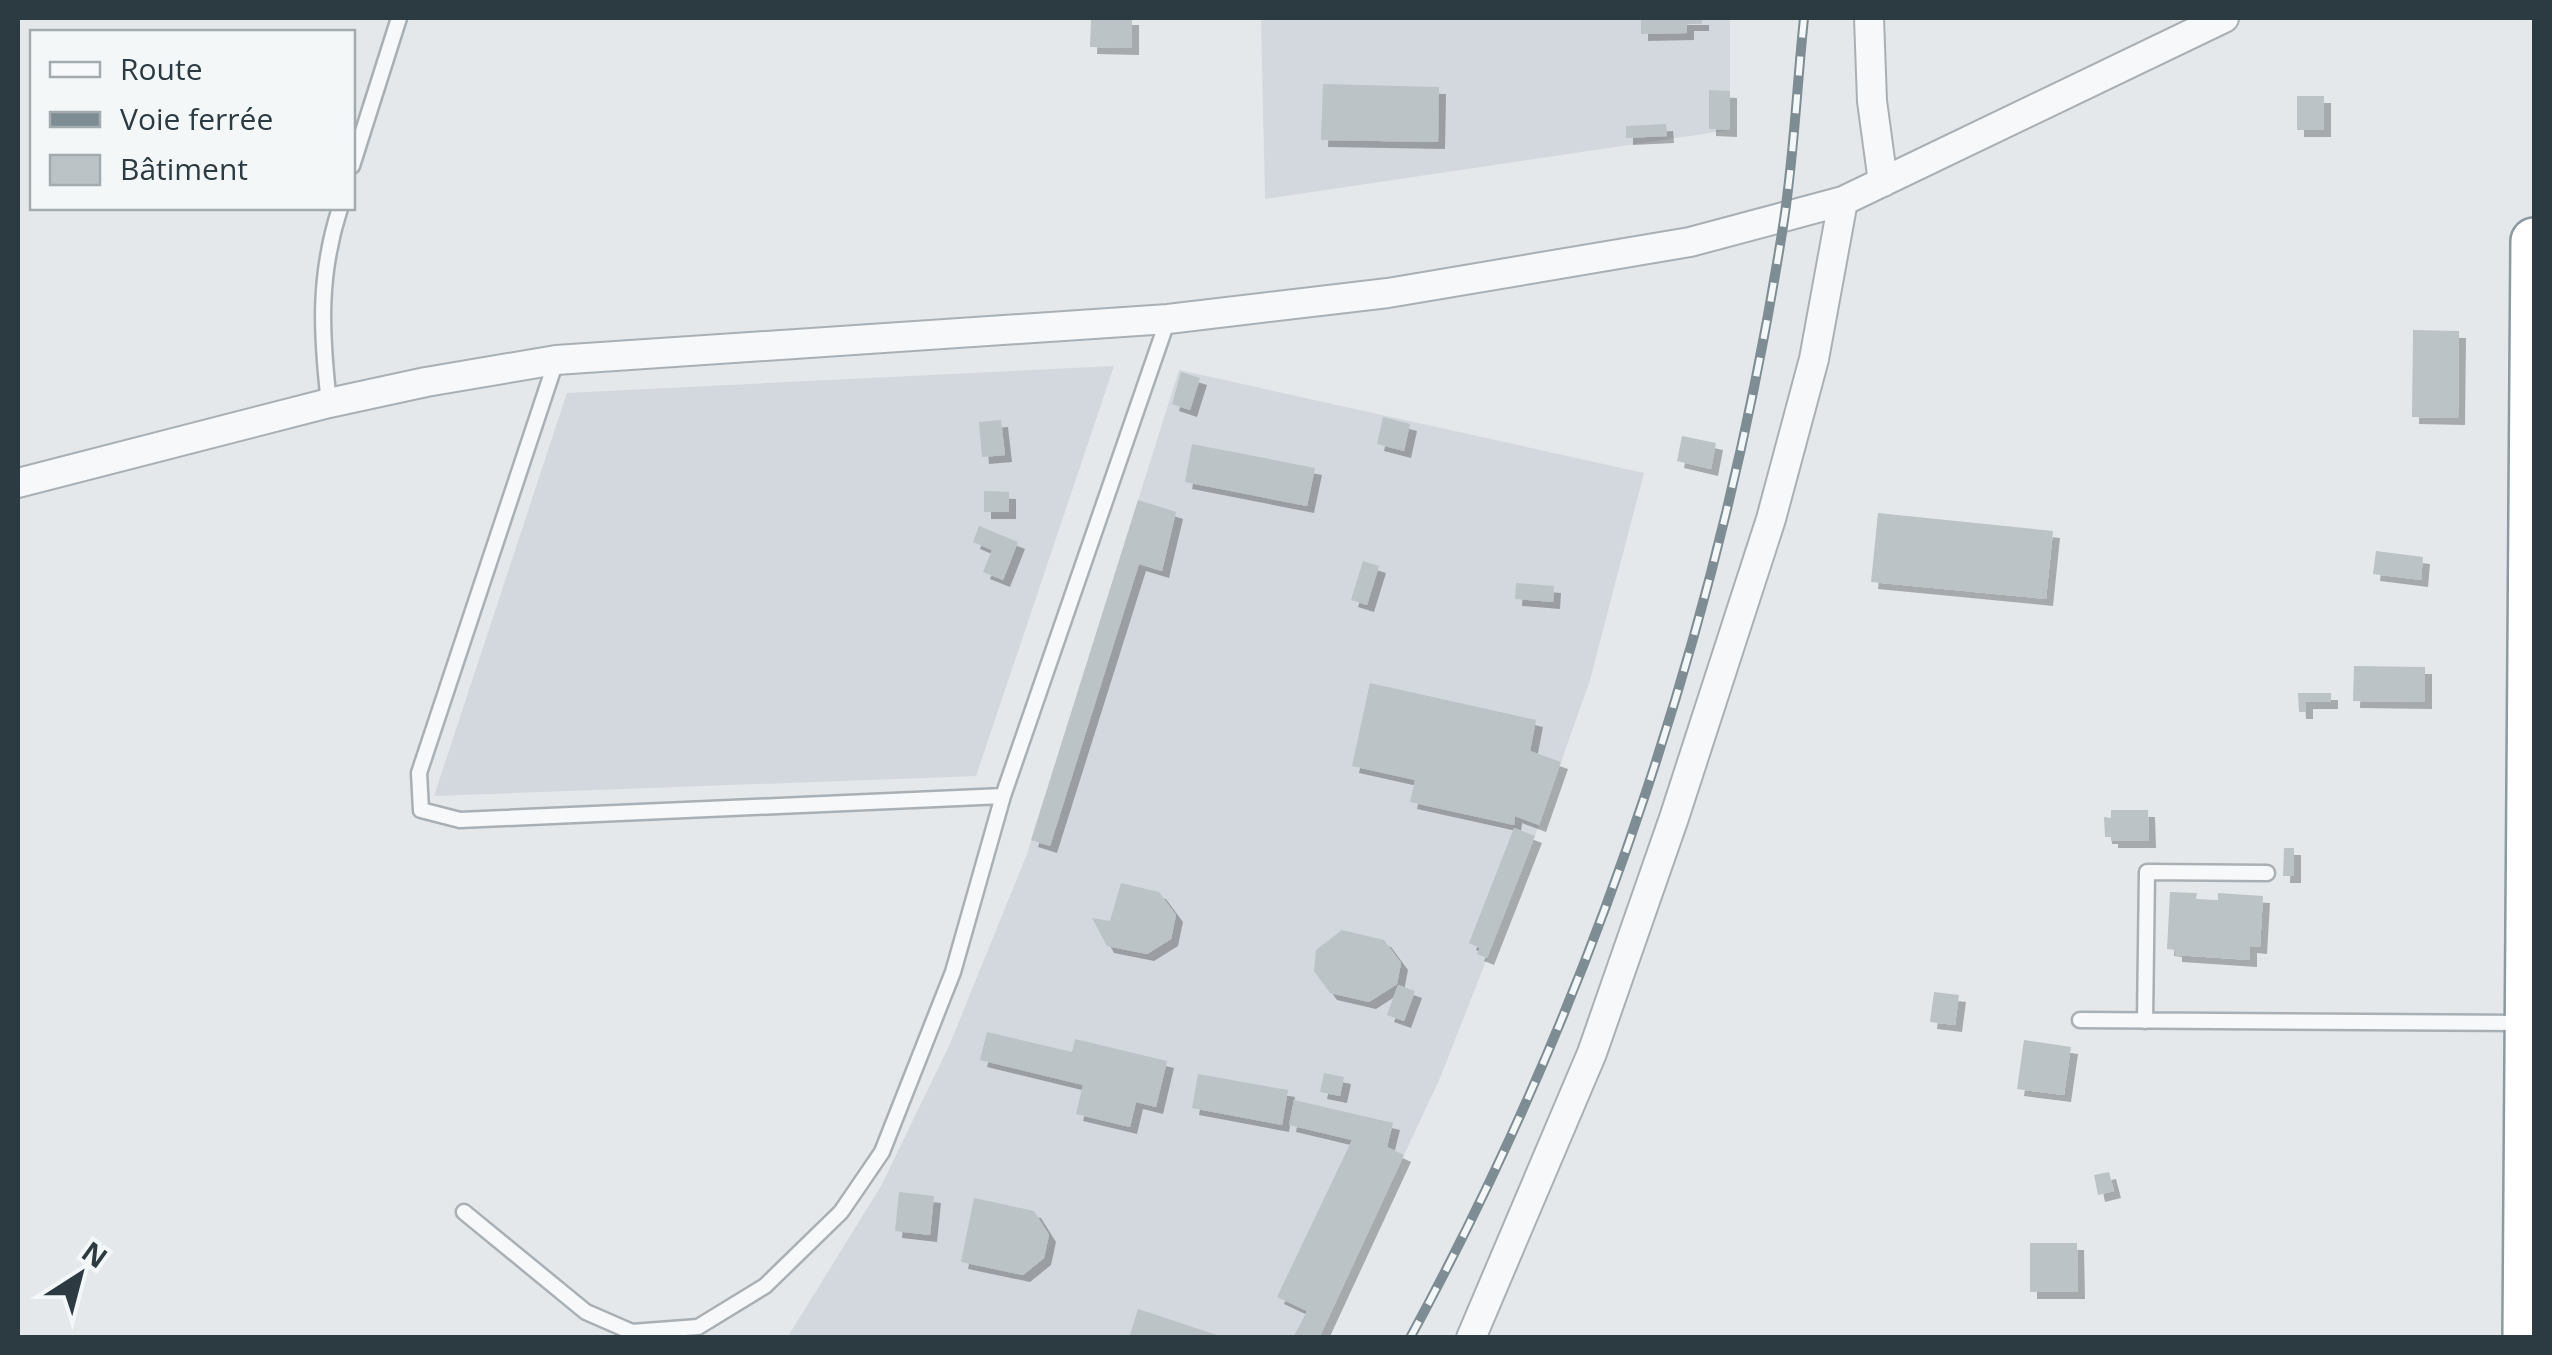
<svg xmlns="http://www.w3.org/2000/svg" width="2552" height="1355" font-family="'Open Sans',sans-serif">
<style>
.built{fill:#d2d8dd}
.building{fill:#bbc3c7;filter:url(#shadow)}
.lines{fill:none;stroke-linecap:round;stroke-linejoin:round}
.service-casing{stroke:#a9b0b5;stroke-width:19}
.minor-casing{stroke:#a9b0b5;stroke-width:32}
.trunk-casing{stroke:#8c9aa1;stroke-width:50}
.service{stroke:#f6f8f9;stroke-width:14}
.minor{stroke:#f6f8f9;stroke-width:28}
.trunk{stroke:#fff;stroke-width:45}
.rail-casing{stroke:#7e8c94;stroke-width:10}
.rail{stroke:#f3f7f8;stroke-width:6;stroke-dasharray:19;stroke-linecap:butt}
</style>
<defs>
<filter id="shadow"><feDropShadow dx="7" dy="7" stdDeviation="0" flood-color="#0004"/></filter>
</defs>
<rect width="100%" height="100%" fill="#e4e8eb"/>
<!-- built -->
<path class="built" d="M1261,18H1730V130L1265,199Z
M1114,366L976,776L434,796L567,393Z
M1179,370L1644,473L1590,680L1535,836L1440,1078L1319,1337L787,1338L881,1186L949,1046L1027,854Z"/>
<!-- building -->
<path class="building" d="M1091,18H1132V48L1090,47Z
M1641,18H1702V24H1687V33L1641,34Z
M1323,84L1439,87L1438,142L1321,140Z
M1709,90L1730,91V130L1709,129Z
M2297,96H2324V130H2297Z
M1666,124L1667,136L1626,138V126Z
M2413,330L2459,331L2458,418L2412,417Z
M1181,372L1200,378L1190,410L1172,404Z
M1383,417L1410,424L1404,451L1377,444Z
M1001,420L1005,455L982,457L979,422Z
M1682,436L1716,443L1711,469L1677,461Z
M1192,444L1315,468L1307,506L1185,482Z
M984,491L1009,492V512H984Z
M1138,500L1176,512L1162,571L1139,564L1050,846L1031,840Z
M1878,513L2053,531L2046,599L1871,582Z
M979,526L1018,542L1003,580L983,572L992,550L973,542Z
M2376,551L2423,557L2421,580L2373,574Z
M1363,561L1379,566L1367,605L1351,600Z
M1516,583L1554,586L1553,602L1515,599Z
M2354,666L2425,667V702L2353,701Z
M1370,683L1536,720L1530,751L1561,762L1539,825L1515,816L1514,825L1410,802L1415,780L1352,766Z
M2298,693H2331V702H2306V712H2299Z
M2111,810H2148L2149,841H2111V837H2105L2104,817L2111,818Z
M1514,828L1535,836L1487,958L1477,954L1480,948L1469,943Z
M2284,848H2294V876H2283Z
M1121,883L1159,892L1176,915L1171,939L1147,954L1107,946L1092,918L1110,921Z
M2170,892L2197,893L2196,899L2218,900V893L2263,896L2260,947L2250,946V960L2175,955V950L2167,949Z
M1342,930L1384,940L1401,963L1397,984L1369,1002L1330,993L1314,971L1316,950Z
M1398,985L1415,991L1404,1021L1387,1015Z
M1934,992L1959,995L1955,1025L1930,1022Z
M987,1032L1072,1052L1075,1039L1167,1061L1156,1107L1136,1102L1130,1127L1076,1114L1083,1085L980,1060Z
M2024,1040L2071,1047L2064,1095L2017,1089Z
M1324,1073L1344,1077L1340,1096L1320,1092Z
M1198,1074L1288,1090L1282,1125L1192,1108Z
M1294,1100L1393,1123L1387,1147L1404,1155L1319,1338H1293L1307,1311L1277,1297L1352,1140L1289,1125Z
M2109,1172L2114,1191L2098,1195L2094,1175Z
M899,1192L934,1196L930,1235L895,1231Z
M974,1198L1034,1211L1049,1235L1044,1258L1023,1275L961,1262Z
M2030,1243H2077L2078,1292H2030Z
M1138,1309L1223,1337L1222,1338H1129Z"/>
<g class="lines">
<!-- service casing -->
<g class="service-casing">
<path id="service" d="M352,166L399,18
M556,361L419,773L421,810L460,820L1003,796L1168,319
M329,403C321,332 318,276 340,208
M2080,1020L2524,1023
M2145,1021L2147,872L2267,873
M464,1212L586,1312L632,1332L698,1327L765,1286L841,1212L882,1152L953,972L1003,796"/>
</g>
<!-- minor casing -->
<g class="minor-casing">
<path id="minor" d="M1869,18L1872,101L1883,182
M18,483L329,403L426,382L556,360L1168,319L1388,293L1690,242L1843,201L2224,18
M1471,1338L1592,1053L1674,818L1771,519L1814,359L1843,201"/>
</g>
<!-- trunk casing -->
<g class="trunk-casing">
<path id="trunk" d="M2526,1338L2534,241"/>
</g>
<!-- service -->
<use href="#service" class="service"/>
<!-- minor -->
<use href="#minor" class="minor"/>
<!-- trunk -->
<use href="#trunk" class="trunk"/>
<!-- rail casing -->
<g class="rail-casing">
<path id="rail" d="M1410,1338C1598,992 1724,609 1784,220C1794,153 1797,85 1804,18"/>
</g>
<!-- rail -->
<use href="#rail" class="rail"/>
</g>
<!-- border -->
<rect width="2552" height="1355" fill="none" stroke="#2c3a42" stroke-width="40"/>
<!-- legend -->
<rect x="30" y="30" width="325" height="180" fill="#f3f7f8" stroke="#a3abaf" stroke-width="2.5"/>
<rect x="50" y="62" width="50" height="15" fill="#f6f8f9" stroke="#a3abaf" stroke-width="2.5"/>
<text x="120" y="80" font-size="30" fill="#2c3a42">Route</text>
<rect x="50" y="112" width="50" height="15" fill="#7e8c94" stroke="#a3abaf" stroke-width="2.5"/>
<text x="120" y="130" font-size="30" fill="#2c3a42">Voie ferrée</text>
<rect x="50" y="155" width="50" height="30" fill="#bbc3c7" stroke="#a3abaf" stroke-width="2.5"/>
<text x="120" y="180" font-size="30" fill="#2c3a42">Bâtiment</text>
<!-- north arrow -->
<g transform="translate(80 1275) rotate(36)" stroke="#f3f7f8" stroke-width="8" paint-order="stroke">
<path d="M0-8L18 38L0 25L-18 38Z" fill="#2c3a42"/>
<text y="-15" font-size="28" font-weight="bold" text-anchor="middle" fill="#2c3a42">N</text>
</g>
</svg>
